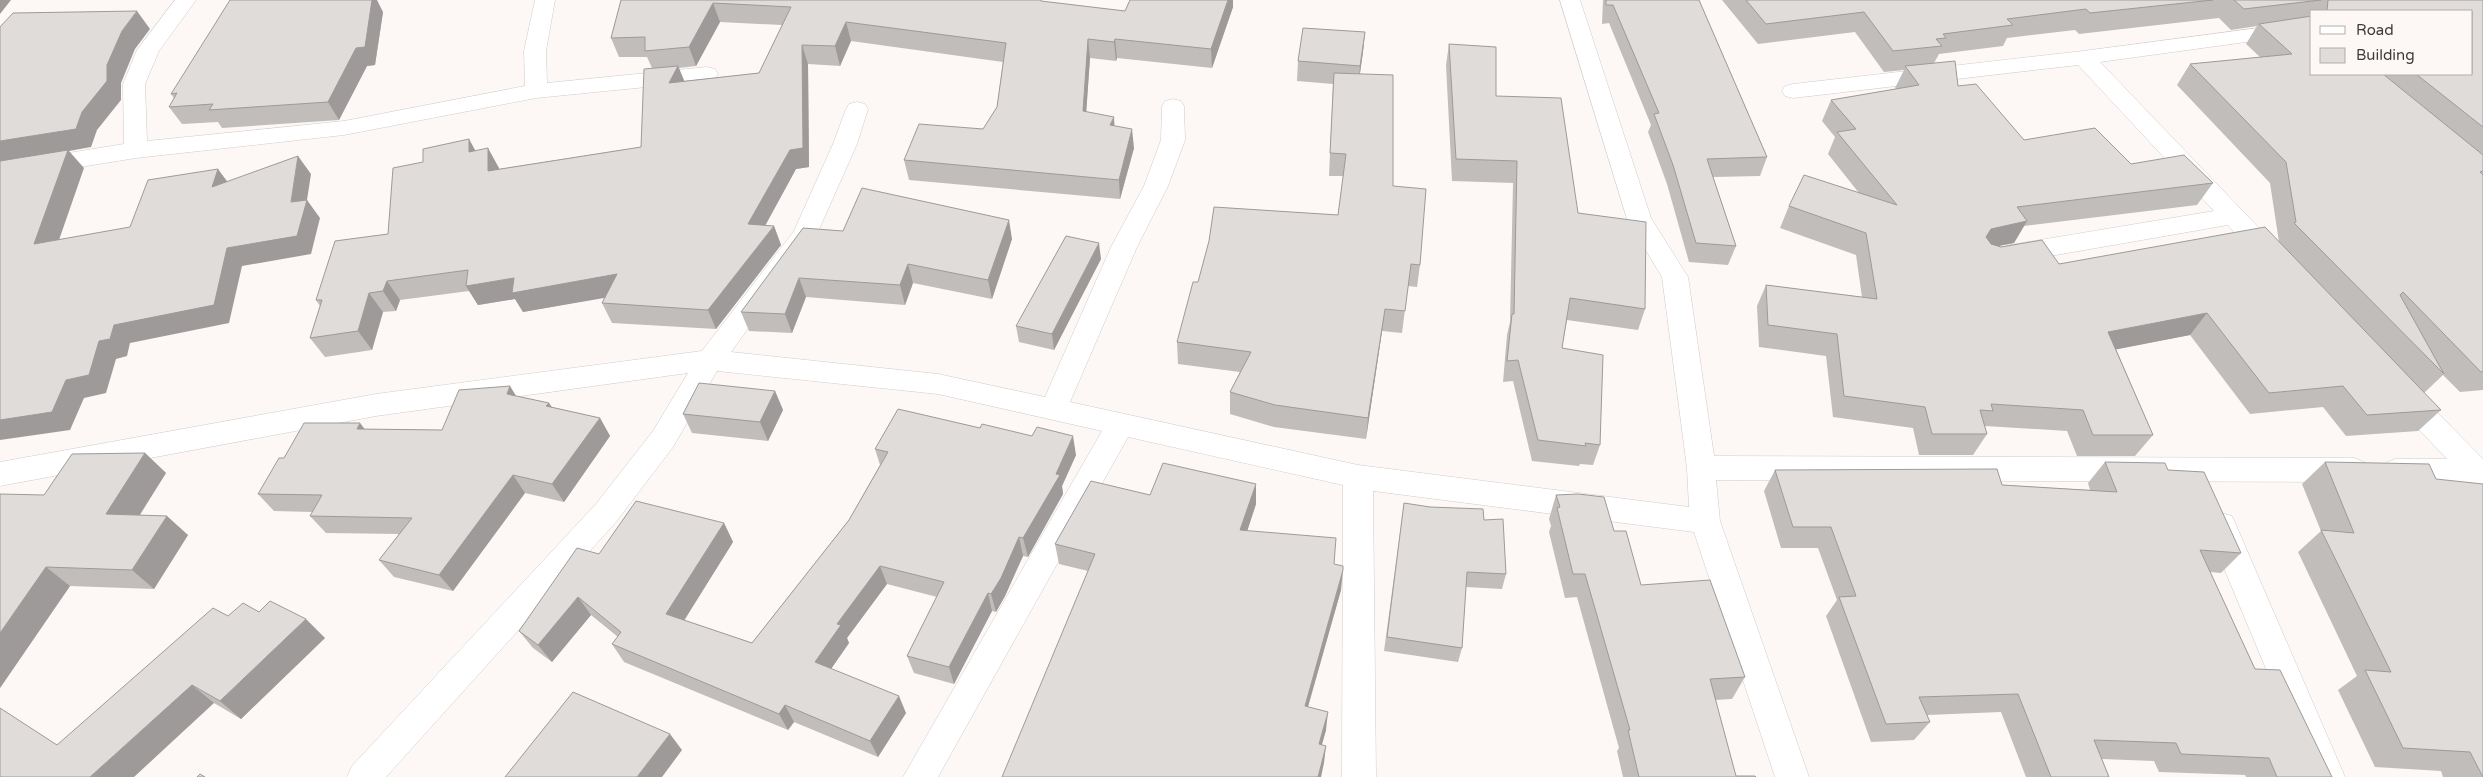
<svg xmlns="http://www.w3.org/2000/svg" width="2483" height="777" font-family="'Varela Round',sans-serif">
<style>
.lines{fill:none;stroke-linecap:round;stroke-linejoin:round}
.minor-casing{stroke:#cfcbc9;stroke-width:1}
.minor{fill:#fff;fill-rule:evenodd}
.wall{fill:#c1bdbb;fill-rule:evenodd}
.shaded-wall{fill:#9d9a99}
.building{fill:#e0dcda;stroke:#9d9a99}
</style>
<rect width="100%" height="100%" fill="#fdf8f6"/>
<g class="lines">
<!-- minor casing -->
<g class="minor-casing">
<path id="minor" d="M175,0H196L159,51L145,84L147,141L344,121L525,86L524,51L535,0H555L546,51L547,83L707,67L715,69L718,74L715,79L707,81L536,98L344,135L136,158L0,180V164L124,144L123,84L137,50Z
M1560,0H1580L1651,218L1688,277L1714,456L2354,458L2364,462L2368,470L2364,478L2354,482L1716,480L1720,521L1809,777H1775L1694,532L1373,491L1376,777H1342L1343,485L1128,437L938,777H903L1102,431L938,394L717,371L673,447L616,522L386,777H347L352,766L596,504L653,431L688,373L376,416L0,486V462L376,394L702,351L794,231L833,144L846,109L849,104L857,102L865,104L868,109L857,144L817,234L731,352L938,374L1045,397L1111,247L1144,186L1161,140L1162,106L1165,101L1173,99L1181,101L1184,106L1185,140L1168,186L1137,247L1070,402L1358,465L1689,507L1687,468L1662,277L1627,219Z
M2312,21V33L2100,62L2282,252L2286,258L2282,264C2259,271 2242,240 2228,225L2010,263L2001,260L1997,254L2001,248L2010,245L2214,211L2078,65L1793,98L1785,96L1782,91L1785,86L1793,84L2083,51Z
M2402,383L2412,387L2483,459V490L2469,483H2395L2385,479L2381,471L2385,463L2395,459H2447L2392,401L2388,394L2392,387Z
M2221,513L2232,516L2236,525L2345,777H2311L2206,525L2210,516Z"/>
</g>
<!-- minor -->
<use href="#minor" class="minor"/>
</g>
<!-- wall -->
<path class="wall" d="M621,0L1045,2L1125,11L1130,0H1233V7L1212,68L1117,58L1116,61L1090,58L1086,112L1114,125L1134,148L1120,199L909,180L904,160L983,129L997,107L1003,62L851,41L840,66L808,64L809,167L796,169L765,226H774L781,245L716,329L612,323L602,303L605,297L523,312L515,299L478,305L469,291L400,300L396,311L383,312L372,350L325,357L310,338L320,306L316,300L388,234L475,151L499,168V169L641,147L652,68L647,57H619L611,38ZM720,22L782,25L759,73L684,81L679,68L696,66Z
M1603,0H1699L1767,157L1760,176L1713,177L1736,246L1728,265L1689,262L1667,184L1648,132L1651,125L1609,23L1602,24Z
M1722,0H2483V390L2460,392L2443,375L2424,393L2441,410L2418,431L2346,436L2323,407L2250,414L2190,335L2116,349L2153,435L2135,456H2077L2067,431L1985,426L1987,434L1973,455H1919L1913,428L1833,417L1826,356L1759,347L1757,306L1766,285L1862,297L1856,255L1780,228L1789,206L1859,193L1828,154L1835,137L1822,121L1831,100L1896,89L1895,88L1904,70L1884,72L1855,32L1758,44ZM2312,11H2472V74H2312ZM2219,18L2231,30L2257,26L2246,44L2260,57L2190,64L2177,85L2270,183L2279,242L2059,264L1998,246L2014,243L2024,226L2197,205L2213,183L2024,140L1958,86L1934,63L1939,54L2003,46L2007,38L2075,30L2079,34Z
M383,12L375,65L367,66L339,120L222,128L218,122L182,124L169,107L174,98L171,94Z
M1365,32L1363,52L1360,74L1393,186L1420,265L1417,287L1408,286L1402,333L1382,331L1366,439L1274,427L1230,414V392L1240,372L1178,364L1177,342L1198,282L1338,215L1343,176H1329L1333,84L1297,81L1298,61Z
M1449,44L1496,96L1645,309L1638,330L1567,320L1562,348L1600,445L1593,465L1580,464L1579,466L1532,461L1513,381L1503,382L1507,335L1510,322L1513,183L1452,181L1446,65Z
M843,231L1012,239L992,299L913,283L905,305L806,297L792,333L749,331L741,312Z
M1101,259L1054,350L1019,342L1016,326Z
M775,391L783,410L768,441L692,433L683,414Z
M516,396L549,403L552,407L600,418L610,436L564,502L525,493L453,591L394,577L379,560L399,534L326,533L310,516L313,512L274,511L258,494L284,458L365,429L442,430Z
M875,449L1076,455L1062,486L1063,494L1028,557L1023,556L1005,596L996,612L992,611L954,684L914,673L907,656L937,597L887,584L847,638L849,643L831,669L906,713L878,757L794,722L788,730L624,662L612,644L618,637L591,615L552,662L533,648L519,631L599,554L724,523L733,542L684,620L752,643L849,520L880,465Z
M145,453L166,473L140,515L188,535L154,589L70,586L0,688L44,495Z
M2105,462L2168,470L2241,553L2221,573L2210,572L2255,669L2332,777H2246L2245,775L2159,772L2154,761L2102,759L2109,777H2026L2001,712L1927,715L1930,722L1914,740L1871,742L1826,616L1837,600L1818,548H1781L1764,491L1775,470L2002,485L2090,490L2088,483Z
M2325,462L2483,777H2443L2441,771L2375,767L2338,690L2357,676L2298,552L2321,531L2302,484Z
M1256,484V504L1247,531L1334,564L1341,590L1308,707L1326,730L1322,745L1324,763L1088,571L1059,564L1055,544L1150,495Z
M1556,495L1614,531L1641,585L1745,677L1732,699L1715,700L1736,776L1756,777H1623L1617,751L1619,748L1577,597L1565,598L1549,532L1551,526L1549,519Z
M1404,503L1484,520L1506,574L1502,589L1466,587L1462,648L1458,662L1384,651Z
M259,612L325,638L241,719L214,703L57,745L228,616Z"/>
<!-- shaded-wall -->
<path class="shaded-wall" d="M0,0H11L0,14Z
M372,0H377L383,12L375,65L367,66L339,120L328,102Z
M1228,0H1233V7L1212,68L1211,49Z
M713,3L720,22L696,66L689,47Z
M137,11L150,29L135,49L121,83V100L97,130L91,147L69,151L84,168L51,263L34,244L0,163V141L82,112L122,31Z
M846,22L851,41L840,66L835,46Z
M1365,32L1363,52L1358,86L1360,66Z
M1088,39L1090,58L1085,130L1083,111Z
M1115,39L1117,58L1116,61L1114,42Z
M802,45L808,64L809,167L796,169L755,244L748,224Z
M678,66L686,85L669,83Z
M1114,117L1115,136L1110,125Z
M1132,129L1134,148L1120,199L1119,180Z
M469,139L480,159L469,152Z
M488,148L499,168V190L488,171Z
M298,156L311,174L307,200L320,218L311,254L242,266L229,323L130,343L127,356L116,359L106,393L84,398L70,430L0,440V420L66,380L99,341L114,325L227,248L291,202Z
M218,169L232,188L212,187Z
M1009,220L1012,239L992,299L988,280Z
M2027,221L2014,243L1978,250L1991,229Z
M774,226L781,245L716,329L708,310Z
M1099,243L1101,259L1054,350L1052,334Z
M908,264L913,283L905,305L900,285Z
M617,274L627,294L523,312L515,299L478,305L466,286L514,278Z
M799,278L806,297L792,333L785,314Z
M387,281L400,300L396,311L383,291Z
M369,293L383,312L372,350L358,331Z
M1385,309L1382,331L1366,439L1368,418Z
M2207,313L2190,335L2093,354L2108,332Z
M510,386L521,404L507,394Z
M775,391L783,410L768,441L760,422Z
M549,403L560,420L546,406Z
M600,418L610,436L564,502L552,484Z
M360,423L374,441L357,429Z
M1073,436L1076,455L1062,486L1063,494L1028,557L1023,538L1056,474Z
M145,453L166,473L128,533L106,514Z
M513,475L525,493L453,591L439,575Z
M1256,484V504L1241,550L1240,530Z
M167,516L188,535L154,589L132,570Z
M724,523L733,542L677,632L666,614Z
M1019,537L1023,556L1005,596L996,612L991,594Z
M880,566L887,584L847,638L849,643L824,679L815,662L837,624Z
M46,567L70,586L0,688V633Z
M1343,570L1341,590L1303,724L1305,706Z
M988,593L992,611L954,684L949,667Z
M578,597L591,615L552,662L538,645Z
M306,619L325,638L241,719L220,701Z
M192,685L214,703L134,777H90Z
M899,696L906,713L878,757L870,741Z
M785,705L794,722L788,730L779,714Z
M1328,712L1326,730L1317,761L1319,744Z
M670,734L682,750L662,777H637Z
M1326,746L1324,763L1321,777H1318Z"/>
<!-- building -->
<path class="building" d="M230,0H372L365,47L356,48L328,102L209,110L213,104L169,107L177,93L171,94Z
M621,0H1041V1L1125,11L1130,0H1228L1211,49L1115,39L1114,42L1088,39L1083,111L1114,117L1110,125L1132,129L1119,180L904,160L919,124L983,129L997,107L1006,43L846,22L835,46L802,45L803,148L790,150L748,224L774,226L708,310L602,303L617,274L512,293L514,278L466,286L468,270L387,281L383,291L369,293L358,331L310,338L322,300H316L335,241L388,234L393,168L423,162V149L469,139V152L488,148V171L641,147L644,69L678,66L669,83L759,73L791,7L713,3L689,47L645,51V37L611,38Z
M1606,0H1699L1767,157L1707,159L1736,246L1696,243L1673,165L1654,114L1659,113L1613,5H1606Z
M1746,0H2213L2090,13L2086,9L2007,19L2013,25L1943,34L1946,38L1936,39L1942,46L1893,51L1864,12L1766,24Z
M2234,0H2321L2244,9Z
M2328,0H2483V127L2416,74H2472V11H2327Z
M137,11L122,31L107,65V81L82,112L76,129L0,141V27L13,13Z
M2312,16V74H2383L2483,155V171L2480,172L2483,175V372H2481L2403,292L2400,295L2444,374L2294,223L2296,222L2286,162L2190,64L2292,54L2259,24Z
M1303,28L1365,32L1360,66L1298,61Z
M1449,44L1496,47V96L1561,98L1578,213L1646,222L1645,309L1570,298L1562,348L1603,355L1600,445L1585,443L1586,446L1538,440L1518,360L1507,361L1512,314H1514L1517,161L1456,159Z
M1955,61L1958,86L1976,84L2024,140L2095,128L2131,164L2184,155L2213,183L2017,207L2027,221L1991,229L1986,237L1991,244L2001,247L2042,240L2059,264L2265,227L2441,410L2367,415L2343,386L2269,393L2207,313L2108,332L2153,435H2093L2083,410L1991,404L1993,411L1980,410L1987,434H1932L1925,407L1844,396L1837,334L1768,325L1766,285L1877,299L1866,233L1789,206L1804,175L1897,205L1837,132L1856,129L1831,100L1919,85L1905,66Z
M1334,73L1393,75V186L1426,189L1420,265L1411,264L1405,311L1385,309L1368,418L1275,405L1230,392L1251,352L1177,342L1193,282H1198L1209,241L1214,207L1338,215L1346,154L1330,153Z
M68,150L34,244L130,227L148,180L218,169L212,187L298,156L291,202L307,200L297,236L227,248L214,305L114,325L110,339L99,341L89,375L66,380L52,412L0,420V161Z
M862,188L1009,220L988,280L908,264L900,285L799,278L785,314L741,312L803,228L843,231Z
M1066,236L1099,243L1052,334L1016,326Z
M699,383L775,391L760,422L683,414Z
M510,386L507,394L549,403L546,406L600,418L552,484L513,475L439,575L379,560L412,518L310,516L322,495L258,494L279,458H284L304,423H360L357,429L442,430L459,390Z
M898,409L980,428L982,424L1032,436L1037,427L1073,436L1056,474L1060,475L1023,538L1019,537L1001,578L991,594L988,593L949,667L907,656L944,582L880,566L837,624L841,625L815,662L899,696L870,741L785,705L779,714L612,644L621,632L578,597L538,645L519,631L577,548L599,554L636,501L724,523L666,614L752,643L849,520L888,452L875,449Z
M145,453L106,514L167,516L132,570L46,567L0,633V494L44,495L72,454Z
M2105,462L2165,463L2168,470L2204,472L2241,553L2200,550L2255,669L2280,670L2332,777H2277L2269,758L2181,754L2176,743L2094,740L2109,777H2051L2018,694L1919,697L1930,722L1886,724L1839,597L1856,596L1831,527H1793L1775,470L1997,469L2002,485L2117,492Z
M2325,462L2429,464L2436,479L2483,484V777L2470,752L2403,748L2365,670L2391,672L2321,530L2354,533Z
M1163,463L1256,484L1240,530L1336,538L1334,564L1343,566V570L1305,706L1328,712L1319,744L1326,746L1318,777H1002L1095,554L1055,544L1091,481L1150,495Z
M1578,494L1604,497L1614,531H1626L1641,585L1710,580L1745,677L1710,679L1736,776H1755L1756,777H1639L1628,730H1630L1585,574H1573L1557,508L1560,507L1556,495Z
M1404,503L1430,507L1483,509L1484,520L1503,519L1506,574L1467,572L1462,648L1387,637Z
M270,601L306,619L220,701L192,685L90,777H0V708L57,745L213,608L228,616L243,603L259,612Z
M573,692L670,734L637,777H505Z
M200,774L205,777H197Z"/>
<!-- legend -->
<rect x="2310" y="10" width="162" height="65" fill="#fdf8f6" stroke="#b1adab"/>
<rect x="2320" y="26" width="25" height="8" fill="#ffffff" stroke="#b1adab"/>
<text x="2356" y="35" font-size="15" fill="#3e3c3b">Road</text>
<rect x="2320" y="48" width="25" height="15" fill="#e0dcda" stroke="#b1adab"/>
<text x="2356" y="60" font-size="15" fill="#3e3c3b">Building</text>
</svg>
